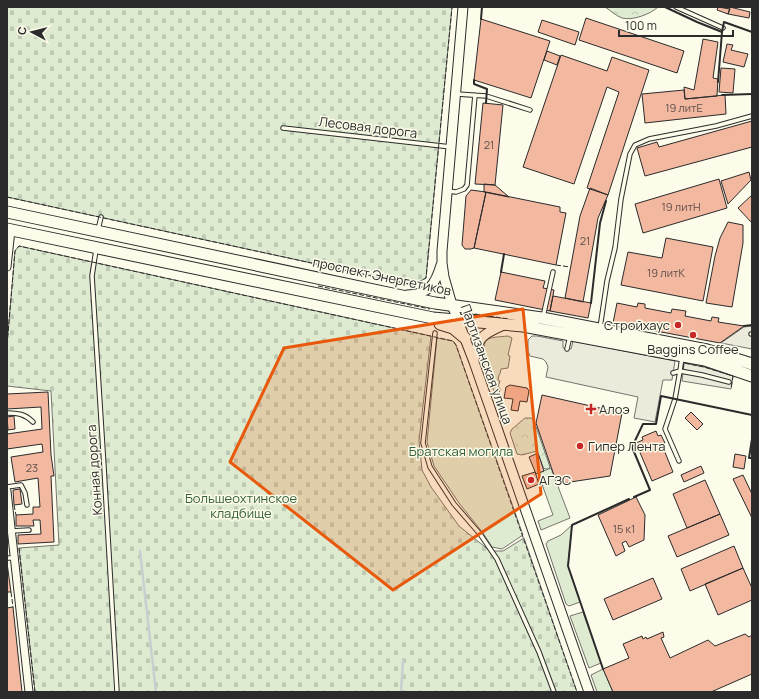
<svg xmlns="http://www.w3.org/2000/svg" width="759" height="699" font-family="Manrope,sans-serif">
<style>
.grass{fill:#deebd1;stroke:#74746e}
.forest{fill:url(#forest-crowns);stroke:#74746e}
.cemetery{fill:url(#cemetery-stones);stroke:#74746e}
.parking{fill:#eceadb;stroke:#74746e}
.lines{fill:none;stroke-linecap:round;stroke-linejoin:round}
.stream{stroke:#c7d0d0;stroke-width:2.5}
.building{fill:#f2b8a0;stroke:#2b2b2b}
.service-casing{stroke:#2b2b2b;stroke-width:5.5}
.minor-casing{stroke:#2b2b2b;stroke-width:9}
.tertiary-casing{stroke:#2b2b2b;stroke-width:11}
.primary-casing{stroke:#2b2b2b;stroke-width:13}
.service{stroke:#fdfbea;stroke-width:3.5}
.minor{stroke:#fdfbea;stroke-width:7}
.tertiary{stroke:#fdfbea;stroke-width:9}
.primary{stroke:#fdfbea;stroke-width:11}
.fence{stroke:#2b2b2b;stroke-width:1;stroke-dasharray:5 2;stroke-linecap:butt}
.wall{stroke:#2b2b2b;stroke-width:2}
.marked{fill:#e8590c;fill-opacity:0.2;stroke:#e8590c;stroke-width:3;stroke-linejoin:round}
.poi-dot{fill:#c62828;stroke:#fdfbea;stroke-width:1.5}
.labels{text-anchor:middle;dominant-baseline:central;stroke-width:3;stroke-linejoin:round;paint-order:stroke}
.number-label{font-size:11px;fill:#5d4e48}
.street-label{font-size:13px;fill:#2b2b2b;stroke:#fdfbea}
.poi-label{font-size:13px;fill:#2b2b2b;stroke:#fdfbea;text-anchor:start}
.park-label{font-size:13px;fill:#34623c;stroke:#fdfbea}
</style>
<defs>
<pattern id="forest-crowns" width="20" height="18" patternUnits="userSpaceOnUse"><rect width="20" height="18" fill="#deebd1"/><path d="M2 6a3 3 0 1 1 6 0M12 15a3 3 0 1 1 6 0" fill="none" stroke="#bfcab4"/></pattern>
<pattern id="cemetery-stones" width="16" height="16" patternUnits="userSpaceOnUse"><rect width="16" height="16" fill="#deebd1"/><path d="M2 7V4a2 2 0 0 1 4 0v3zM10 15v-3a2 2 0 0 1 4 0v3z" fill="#bfcab4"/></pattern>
</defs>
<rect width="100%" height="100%" fill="#fdfbea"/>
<!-- grass -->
<path class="grass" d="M508,336L512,338L508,355L510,356L508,368L501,369L500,374L499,375L498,380L500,381L498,387L500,388L498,402L482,359L484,357C482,335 490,338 508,336Z
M437,338L453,341L456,345L523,535L502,549L492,547L483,533L459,503L434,466L427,442Z
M551,468L570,518L541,530L538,521L553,515L538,473Z
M572,525L568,566L580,602L569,606L566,604L546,544L548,541L561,535Z
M583,612L601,663L589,668L570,616Z
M603,669L613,692H597L591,675Z"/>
<!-- forest -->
<path class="forest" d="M605,7H658C651,14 632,21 622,18C616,16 610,10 605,7Z
M525,418H531L534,421L550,467L548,469H545L543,467L537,451L522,455L517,454L510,433L512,429Z"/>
<!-- cemetery -->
<path class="cemetery" d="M7,7H452L426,278L413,285L7,197Z
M19,246L431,336L419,441L422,470L431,487L459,526L490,551H503L524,538L577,692H35L19,548L59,545L51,391L7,386V345L15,251Z"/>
<!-- parking -->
<path class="parking" d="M752,326V349L721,343L744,327Z
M532,336H537L563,341V348L571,349L573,341L675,361L672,380H663L655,422L634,418L638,397L546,377L548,367L546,362L543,359L530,356L528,351V340Z
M684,363L704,367L733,376L731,389L682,381Z"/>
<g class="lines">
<!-- stream -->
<path class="stream" d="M140,551L156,692
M401,692L403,661"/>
</g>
<!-- building -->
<path class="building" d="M718,7L730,9L728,14L717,10Z
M730,7L750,12L749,18L728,14Z
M586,18L684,51L677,73L579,40Z
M481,19L550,41L531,98L474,80Z
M542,20L579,32L575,45L538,32Z
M703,39L718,42L713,78L718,79L717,96L685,99L684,87L694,90Z
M727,44L733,45L731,50L748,54L744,67L723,62Z
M547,51L560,56L557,65L544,60Z
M561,55L607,71L612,57L649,70L608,195L587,188L619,92L607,87L574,184L523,167Z
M721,68L735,69L733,93L719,92Z
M684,90L685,99L725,95L726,114L645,123L642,94Z
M483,103L503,105L495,185L475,184Z
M752,121V147L645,176L637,148L657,142L659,147Z
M749,172L751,180L728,204L721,181Z
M719,179L727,208L643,233L635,204Z
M484,184L495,185L509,197L484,192Z
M590,188L608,195L598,218L583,302L565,298L580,216Z
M471,190L486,192L474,248L471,249H465L462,245L466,196Z
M486,192L560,207V212L566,213L556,265L474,248Z
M752,195V223L738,208Z
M728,222L743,225V243L732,307L706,303L715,256L720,238Z
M666,238L713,247L703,301L621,285L628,252L662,258Z
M501,272L545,281L543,288L554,290L550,311L495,300Z
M553,296L591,303L588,318L550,311Z
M617,303L637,307L638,303L645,304V308L671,313L672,309L686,311L685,316L711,321L712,317L719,318L718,322L744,326L720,343L613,323Z
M510,385L527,388L529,391L527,402L520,401L518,411L511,410L513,399L504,398L506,387Z
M48,392L51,455L54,476H51L54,542L18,544V535L41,534L40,520H33L34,526H16V515L33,514V507H40L38,478L15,482L11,457L43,452L42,444L7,449V434L42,429L41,407L7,409V394Z
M542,395L622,413L610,476L557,484L536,423Z
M691,412L703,424L697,430L685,418Z
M14,416L15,429L8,430L7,417Z
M656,431L658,436L661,435L665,443L662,445L673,472L652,481L636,443L643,440L642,437Z
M538,453L544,471L536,474L529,457Z
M735,454L746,456L744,469L733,467Z
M701,466L704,473L684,482L681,475Z
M535,472L539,484L527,489L522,476Z
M743,475L752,494V518L733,479Z
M705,480L720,514L687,528L673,494Z
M20,489L22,504L14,505L13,490Z
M636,497L645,515L644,540L629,547L626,541L622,543L625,551L616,556L598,515Z
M720,514L729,535L677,557L668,536Z
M734,546L743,568L690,591L681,569Z
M7,563L11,592H7Z
M743,568L752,588V600L718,615L705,584Z
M653,578L662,599L613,620L604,599Z
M13,607L22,692H7V608Z
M663,632L664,637L661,638L670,658L708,640L715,646L745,634L749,637L752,635V674L711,692H613L603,669L629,658L623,644L642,636L643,639L646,637L647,639Z"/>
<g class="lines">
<!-- service casing -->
<g class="service-casing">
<path id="service" d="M676,7L723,28
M457,94L486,96L530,110
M283,128L451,147
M448,191L456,192L464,189L467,185L475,95
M98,230L101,217
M96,250L92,276L104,467L117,692
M543,317L553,272
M600,328L607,281L615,248L621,199L630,154L635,145L649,139L716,126L752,116
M435,333L423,443L430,467L454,504L480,534L497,559L539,652L554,692
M751,334H752
M567,349L570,336
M673,373L680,371L682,357
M7,413C18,413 25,414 33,422
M679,461L665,429L675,399L680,371L702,375L729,382
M7,487L21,485L25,493L27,505
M11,531L29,530
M7,558H14"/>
</g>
<!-- minor casing -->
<g class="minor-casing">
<path id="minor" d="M7,267L11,230
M7,491L29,692"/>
</g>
<!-- tertiary casing -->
<g class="tertiary-casing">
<path id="tertiary" d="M463,7L442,251V263L444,277L452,305L474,362L589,692
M407,295C429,294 435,285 441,265
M474,361C477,335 484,334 506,324"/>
</g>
<!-- primary casing -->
<g class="primary-casing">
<path id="primary" d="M7,212L435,303L542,318L707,350L752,364
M7,229L433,318L523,326L683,356L705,360L752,376
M440,324L453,328L465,338"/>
</g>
<!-- service -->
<use href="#service" class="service"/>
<!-- minor -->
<use href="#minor" class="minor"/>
<!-- tertiary -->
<use href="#tertiary" class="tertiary"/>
<!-- primary -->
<use href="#primary" class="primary"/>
<!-- fence -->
<path class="fence" d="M7,197L413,285L426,278L452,7
M556,265L570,267
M318,286L430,309
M468,313L509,319
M7,345L15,251L19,246L453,341L456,345L577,692
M683,369L684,363L704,367L733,376L731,389
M14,505L16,515
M19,548L35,692
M11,592L13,607"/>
<!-- wall -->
<path class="wall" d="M665,7L697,22L722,32
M481,19L482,7
M474,80V84L487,89L486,103
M718,82L722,32L724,22L752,32
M722,95L752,94
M501,272L504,254
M591,303L600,223L606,201
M744,326L752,325
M752,439L749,458H752
M634,497L650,490L632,447L643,424H656L661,396L752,415
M603,669L568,566L572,525L629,499"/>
</g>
<!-- marked area -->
<path class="marked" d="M523,309L541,494L393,590L230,462L284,348Z"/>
<!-- markers -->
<g class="poi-dot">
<circle cx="678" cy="325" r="4"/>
<circle cx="693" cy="335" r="4"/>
<path d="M589 403h4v4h4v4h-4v4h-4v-4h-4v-4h4z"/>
<circle cx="580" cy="446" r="4"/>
<circle cx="531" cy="480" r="4"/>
</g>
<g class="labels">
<!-- number labels -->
<g class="number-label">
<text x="684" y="107">19 литЕ</text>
<text x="489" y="144">21</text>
<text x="681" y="206">19 литН</text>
<text x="585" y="240">21</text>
<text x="666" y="272">19 литК</text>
<text x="32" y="467">23</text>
<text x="624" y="528">15 к1</text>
</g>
<!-- street labels -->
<g class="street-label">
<text transform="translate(368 127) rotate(7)">Лесовая дорога</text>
<text transform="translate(382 276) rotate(12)">проспект Энергетиков</text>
<text transform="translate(487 364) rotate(70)">Партизанская улица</text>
<text transform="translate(94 470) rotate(-94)">Конная дорога</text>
</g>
<!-- poi labels -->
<g class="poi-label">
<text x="670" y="325" text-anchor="end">Стройхаус</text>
<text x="693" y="349" text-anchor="middle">Baggins Coffee</text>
<text x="599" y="409">Алоэ</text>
<text x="588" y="446">Гипер Лента</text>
<text x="539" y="480">АГЗС</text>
</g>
<!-- park labels -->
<g class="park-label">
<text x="461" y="451">Братская могила</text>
<text x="241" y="498">Большеохтинское<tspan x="241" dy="15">кладбище</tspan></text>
</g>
</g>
<!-- border -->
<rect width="759" height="699" fill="none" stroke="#2b2b2b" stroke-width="16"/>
<!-- north arrow -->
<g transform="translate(32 32) rotate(277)" stroke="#fdfbea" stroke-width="3" paint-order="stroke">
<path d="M0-3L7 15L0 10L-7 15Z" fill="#2b2b2b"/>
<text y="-6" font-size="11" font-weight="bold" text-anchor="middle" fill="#2b2b2b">С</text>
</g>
<!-- scale -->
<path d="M619 30v6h114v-6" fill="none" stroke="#2b2b2b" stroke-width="2"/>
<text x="625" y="30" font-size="12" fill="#2b2b2b" stroke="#fdfbea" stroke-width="3" paint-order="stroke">100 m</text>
</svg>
